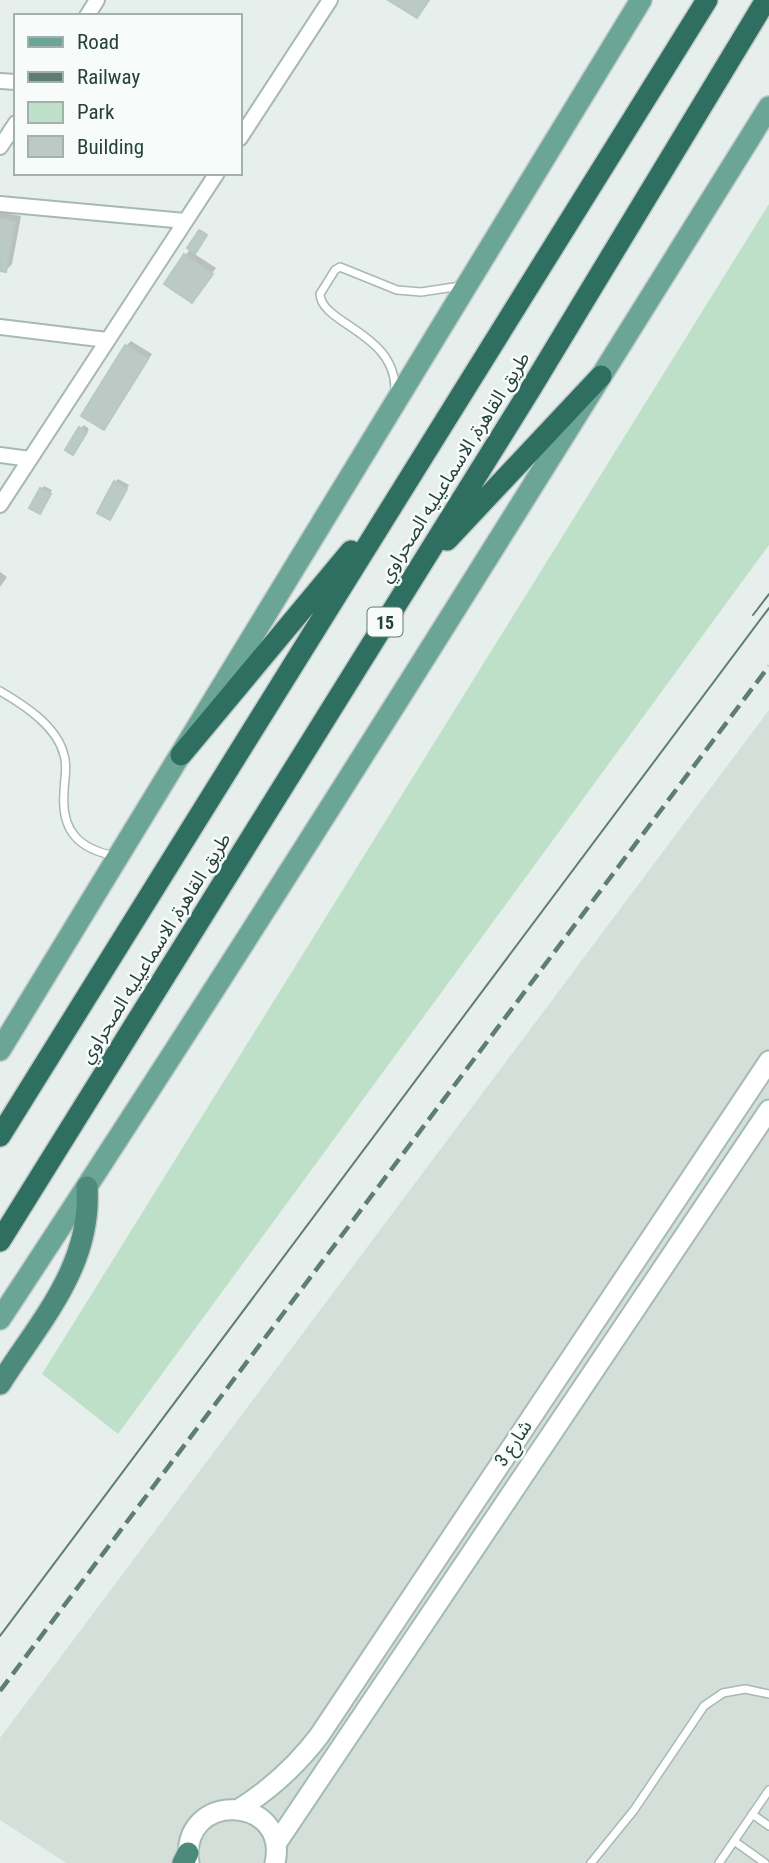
<svg xmlns="http://www.w3.org/2000/svg" width="769" height="1863" font-family="'Roboto Condensed','Noto Sans Arabic',sans-serif">
<style>
.built{fill:#d4dfda}
.green{fill:#bfe0c8}
.shadow{fill:#0003}
.building{fill:#bbcac4;stroke:#b8c9c2;stroke-width:2}
.lines{fill:none;stroke-linecap:round;stroke-linejoin:round}
.service-casing{stroke:#a8b8b2;stroke-width:10}
.minor-casing{stroke:#a8b8b2;stroke-width:18}
.secondary-casing{stroke:#a4bbb3;stroke-width:23}
.primary-casing{stroke:#c2cac8;stroke-width:24}
.trunk-casing{stroke:#c2cac8;stroke-width:24}
.motorway-casing{stroke:#c2cac8;stroke-width:24}
.service{stroke:#fff;stroke-width:7}
.minor{stroke:#fff;stroke-width:14}
.secondary{stroke:#fff;stroke-width:19}
.primary{stroke:#6aa596;stroke-width:21}
.trunk{stroke:#4c8a7c;stroke-width:21}
.motorway{stroke:#2f6f62;stroke-width:21}
.tram{stroke:#5f7d75;stroke-width:2}
.rail{stroke:#5f7d75;stroke-width:4.5;stroke-dasharray:14 7;stroke-linecap:butt}
.labels{text-anchor:middle;dominant-baseline:central;stroke-width:5;stroke-linejoin:round;paint-order:stroke}
.shield{fill:#f7fbf9;stroke:#637a73;stroke-width:2}
.shield-label{font-size:18px;font-weight:bold;fill:#24423a}
.street-label{font-size:19px;fill:#24423a;stroke:#f7fbf9}
</style>
<rect width="100%" height="100%" fill="#e6efeb"/>
<!-- built -->
<path class="built" d="M769,710V1863H66L0,1820V1738Z"/>
<!-- green -->
<path class="green" d="M769,204V545L118,1434L42,1374Z"/>
<!-- shadow -->
<path class="shadow" d="M0,212L21,216L12,264L6,270L0,269Z
M201,230L207,234L193,253L216,268L192,301L185,255L191,249L189,248Z
M131,341L152,354L104,428L126,346Z
M84,425L89,429L76,450L81,428Z
M118,479L129,485L110,518L115,482Z
M44,486L52,490L42,509L41,489Z
M0,572L7,577L0,587Z"/>
<!-- building -->
<path class="building" d="M388,0H429L417,18Z
M0,219L15,222L6,272L0,271Z
M199,230L207,235L195,254L187,248Z
M184,254L213,274L192,303L164,284Z
M125,345L148,359L104,430L81,416Z
M79,427L87,432L73,455L65,450Z
M114,481L127,489L110,520L97,513Z
M40,488L51,494L40,514L29,508Z"/>
<g class="lines">
<!-- service casing -->
<g class="service-casing">
<path id="service" d="M395,390C396,333 321,324 320,294L335,270L340,267L397,290L421,292L461,286
M0,691C24,705 57,726 64,755C68,767 64,780 64,793C61,831 79,849 115,856
M752,1814L769,1826
M734,1841L765,1863
M591,1863L634,1810L704,1706L723,1693L745,1689L769,1694
M719,1863L769,1790"/>
</g>
<!-- minor casing -->
<g class="minor-casing">
<path id="minor" d="M87,16L97,0
M0,81L16,82
M240,138L330,0
M0,147L16,123
M0,204L185,221
M0,327L107,340
M0,455L30,459
M0,505L217,173"/>
</g>
<!-- secondary casing -->
<g class="secondary-casing">
<path id="secondary" d="M239,1809C271,1789 296,1766 319,1736L769,1061
M276,1844L769,1110
M189,1863C179,1789 290,1795 275,1863"/>
</g>
<!-- primary casing -->
<g class="primary-casing">
<path id="primary" d="M0,1050L641,0
M0,1319C263,920 516,513 769,107"/>
</g>
<!-- trunk casing -->
<g class="trunk-casing">
<path id="trunk" d="M0,1384C40,1321 92,1266 87,1187
M183,1863L188,1853"/>
</g>
<!-- motorway casing -->
<g class="motorway-casing">
<path id="motorway" d="M447,540L601,376
M181,755L351,551
M0,1136L707,0
M0,1241L530,390L766,0"/>
</g>
<!-- service -->
<use href="#service" class="service"/>
<!-- minor -->
<use href="#minor" class="minor"/>
<!-- secondary -->
<use href="#secondary" class="secondary"/>
<!-- primary -->
<use href="#primary" class="primary"/>
<!-- trunk -->
<use href="#trunk" class="trunk"/>
<!-- motorway -->
<use href="#motorway" class="motorway"/>
<!-- tram -->
<path class="tram" d="M753,615L769,594
M0,1636L769,608"/>
<!-- rail -->
<path class="rail" d="M0,1691L769,666"/>
</g>
<g class="labels">
<!-- shield labels -->
<rect class="shield" x="367.5" y="607.5" width="35" height="29" rx="5"/>
<g class="shield-label">
<text x="385" y="622">15</text>
</g>
<!-- street labels -->
<g class="street-label">
<text transform="translate(454 467) rotate(-58)">طريق القاهرة, الاسماعيليه الصحراوي</text>
<text transform="translate(155 948) rotate(-58)">طريق القاهرة, الاسماعيليه الصحراوي</text>
<text transform="translate(513 1443) rotate(-56)">شارع 3</text>
</g>
</g>
<!-- legend -->
<rect x="14" y="14" width="228" height="161" fill="#f7fbf9" stroke="#a3b1ad" stroke-width="2"/>
<rect x="28" y="37" width="35" height="10" fill="#6aa596" stroke="#a3b1ad" stroke-width="2"/>
<text x="77" y="49" font-size="21" fill="#24423a">Road</text>
<rect x="28" y="72" width="35" height="10" fill="#5f7d75" stroke="#a3b1ad" stroke-width="2"/>
<text x="77" y="84" font-size="21" fill="#24423a">Railway</text>
<rect x="28" y="102" width="35" height="21" fill="#bfe0c8" stroke="#a3b1ad" stroke-width="2"/>
<text x="77" y="119" font-size="21" fill="#24423a">Park</text>
<rect x="28" y="136" width="35" height="21" fill="#bbcac4" stroke="#a3b1ad" stroke-width="2"/>
<text x="77" y="154" font-size="21" fill="#24423a">Building</text>
</svg>
